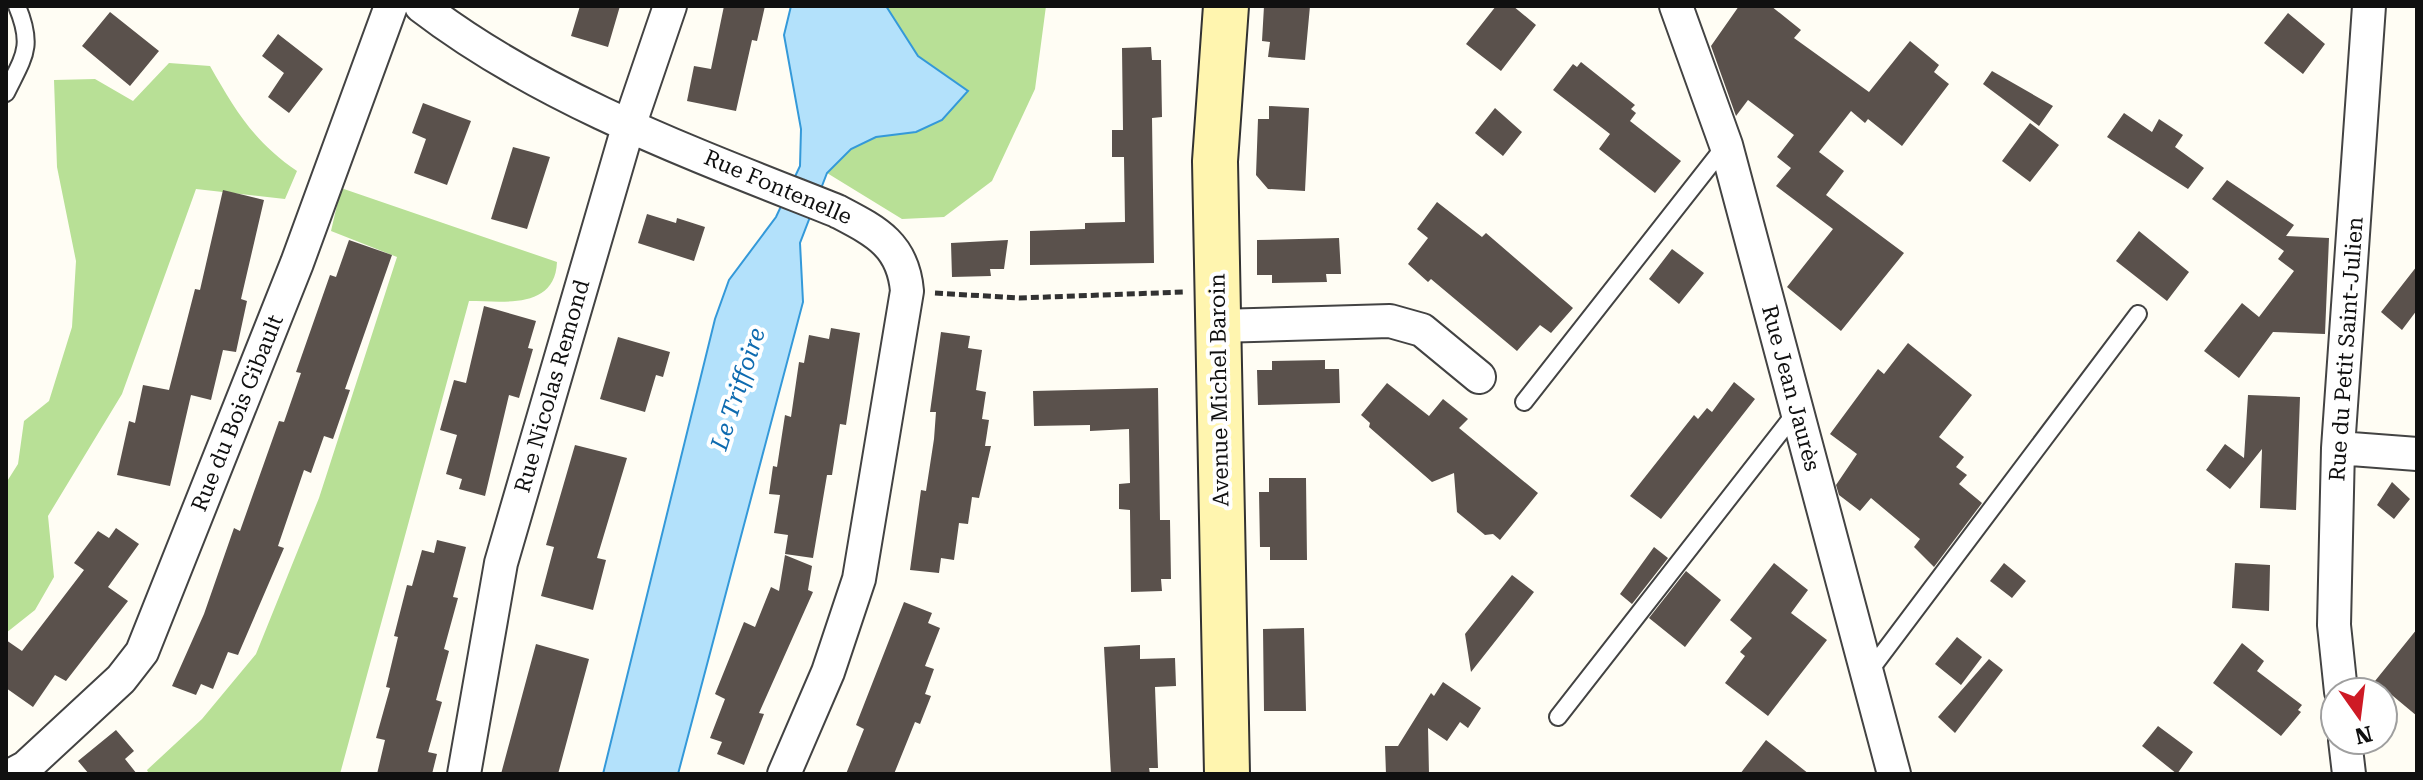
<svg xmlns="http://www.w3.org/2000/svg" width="2423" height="780" font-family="'Roboto Serif',serif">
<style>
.forest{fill:#b8e096}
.water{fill:#b3e1fb;stroke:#3499d9;stroke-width:2}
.building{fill:#5a514c}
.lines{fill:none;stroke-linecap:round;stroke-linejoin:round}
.lane-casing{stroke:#434343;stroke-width:20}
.street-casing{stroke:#434343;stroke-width:36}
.secondary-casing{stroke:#323232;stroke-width:48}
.path{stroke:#323232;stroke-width:5;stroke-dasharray:8 4;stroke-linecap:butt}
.lane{stroke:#fff;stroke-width:16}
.street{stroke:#fff;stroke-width:32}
.secondary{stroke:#fff5af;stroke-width:44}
.labels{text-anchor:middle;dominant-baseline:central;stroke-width:8;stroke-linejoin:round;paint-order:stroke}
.street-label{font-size:22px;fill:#101010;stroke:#fff}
.water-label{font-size:24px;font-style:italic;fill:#0d6aaf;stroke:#fff}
</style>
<rect width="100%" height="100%" fill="#fffdf4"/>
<!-- forest -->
<path class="forest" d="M886,6H1046L1035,89L992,181L944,217L902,219L827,173L851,149L876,137L916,132L968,92L918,56Z
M169,63L210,66C235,110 254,142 297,171L285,199L196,189L122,394L48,516L54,577L35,610L6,633V483L18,464L24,421L49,401L72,327L76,261L57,167L54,80L95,79L133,101Z
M341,188L557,262C555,310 503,301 469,301L340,774H149L147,770L202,719L256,654L319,498L397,257L331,231Z"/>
<!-- water -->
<path class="water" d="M791,6H886L918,56L968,91L942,120L916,132L876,137L851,149L827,173L800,243L803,302L678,774H603L715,319L729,280L776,217L800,166L801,129L784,35Z"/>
<!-- building -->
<path class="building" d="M580,6H620L608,47L571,36Z
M724,6H765L757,41L752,40L736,111L687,101L694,66L711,69Z
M1264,6H1310L1305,60L1268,57L1270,42L1262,41Z
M1496,6H1513L1536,25L1501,71L1466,44Z
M1739,6H1771L1801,30L1794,38L1869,92L1910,41L1939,65L1934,72L1949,84L1902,146L1868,119L1865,123L1851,111L1819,152L1844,171L1826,195L1904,253L1841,331L1787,287L1833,229L1776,186L1791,168L1777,157L1794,135L1748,100L1736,116L1711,46Z
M110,12L159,51L130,86L82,46Z
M2288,13L2325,44L2303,74L2264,43Z
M278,34L323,69L289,113L268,97L284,73L262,56Z
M1151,47L1152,60H1161L1162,117L1152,118L1154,263L1030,265V231L1085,229V223L1125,222L1124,157H1112V130H1123L1122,48Z
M1581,62L1635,105L1631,109L1636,113L1630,121L1681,161L1655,193L1599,149L1610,134L1553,90L1573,64L1577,67Z
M1992,71L2053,106L2039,126L1983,84Z
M423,103L471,121L447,185L414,173L426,139L412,133Z
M1269,106L1309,108L1305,191L1268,189L1256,175L1258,119H1269Z
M1495,108L1522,132L1503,156L1475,133Z
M2124,113L2152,132L2159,119L2183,135L2175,147L2204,168L2188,189L2107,137Z
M2030,123L2059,145L2030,182L2002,161Z
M513,147L550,157L527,229L491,219Z
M2227,180L2294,225L2286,236L2329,238L2325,334L2273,332L2239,378L2204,351L2242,303L2259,317L2294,271L2278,259L2284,251L2212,199Z
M223,190L264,200L241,299L247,301L236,352L223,350L211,400L191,395L170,486L117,475L129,421L135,423L143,385L169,390L195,289L200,290Z
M1437,202L1482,237L1486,233L1573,308L1551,333L1540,325L1517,351L1431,279L1428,282L1408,264L1428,238L1417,229Z
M647,214L676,223L677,218L705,227L694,261L638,243Z
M2139,231L2189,272L2167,301L2116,261Z
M1339,238L1341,274H1326L1327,282L1272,283V275H1257V240Z
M349,240L392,255L345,389L350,390L333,439L324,436L311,473L304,470L278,546L284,548L238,655L228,652L213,689L201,684L196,695L172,686L204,614L234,528L240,531L279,421L284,422L301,373L296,372L330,275L336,277Z
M1008,240L1004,269H990L991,276L952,277L951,243Z
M1672,249L1704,273L1679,304L1649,279Z
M2417,266V310L2402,330L2381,312Z
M484,306L536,321L528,348L533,349L519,398L509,395L485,496L459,489L462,479L446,474L457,435L440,430L454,380L466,383Z
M831,328L860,333L846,425L840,424L832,475H827L813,558L785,554L788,535L774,533L780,495L769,494L773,466L777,467L785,415L791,417L799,362L804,363L809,335L829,339Z
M941,332L970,336L968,348L982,350L976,390L986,392L982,419L989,420L985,446H991L979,498L972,497L968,524L959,523L954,560L941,558L939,573L910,570L921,490L926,491L934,439L936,412H930Z
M618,337L670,352L663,377L656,375L645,412L600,399Z
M1908,343L1972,395L1939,437L1964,457L1956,467L1967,475L1959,484L1982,503L1934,567L1914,547L1920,539L1871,498L1860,511L1839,495L1836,485L1857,454L1830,434L1878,369L1884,374Z
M1325,360V369H1339L1340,403L1258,405L1257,370H1272V361Z
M1734,382L1755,399L1661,519L1630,496L1694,415L1698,419L1707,408L1712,412Z
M1387,383L1429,416L1443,399L1468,419L1459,428L1538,493L1500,540L1493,534L1485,535L1457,512L1454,473L1432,482L1369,427L1370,423L1361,415Z
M1158,388L1160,520H1170L1171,579H1161L1162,591L1131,592L1130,510L1119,509V484L1130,483L1129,429L1090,431V425L1034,426L1033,391Z
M2248,395L2300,397L2296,510L2260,508L2262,449L2230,489L2206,470L2225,444L2244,458Z
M575,445L627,458L597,558L606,560L593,610L541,596L554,547L546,545Z
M1269,478H1306L1307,560H1270V547H1260L1259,492H1269Z
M2392,482L2410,499L2394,519L2377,505Z
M116,528L139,544L108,587L128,601L66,681L55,675L33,707L6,688V640L22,651L84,570L74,563L98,531L109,538Z
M437,540L466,547L453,597L458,598L444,649L449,651L436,700L442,702L428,752L437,754L432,774H377L385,740L376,738L390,688L386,687L398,637L394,636L407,585L412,586L422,550L434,553Z
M1654,547L1668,558L1632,604L1620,594Z
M785,555L812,566L808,590L813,592L759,713L764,714L744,765L717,754L722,742L710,738L725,699L715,694L744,622L755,627L771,587L779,591Z
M1774,563L1808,590L1791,613L1827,640L1768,716L1725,683L1745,656L1740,652L1752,638L1730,620Z
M2004,563L2026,581L2012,598L1990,581Z
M2235,563L2270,565L2269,611L2232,608Z
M1686,571L1721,600L1685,647L1649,618Z
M1512,575L1534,592L1471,672L1465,634Z
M904,602L932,613L928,623L940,628L925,666L934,669L925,694L931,696L920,724L915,722L894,774H846L864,729L856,725Z
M1304,628L1306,711H1264L1263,629Z
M2417,629V716L2375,681Z
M1957,637L1982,657L1961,685L1935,664Z
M2242,643L2264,661L2257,671L2302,705L2298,710L2301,712L2281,736L2213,683Z
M536,644L589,659L558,774H501Z
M1140,645V659L1175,658L1176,686L1155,687L1158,768H1149L1150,774H1111L1104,647Z
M1989,659L2003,670L1955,733L1938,717Z
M1443,682L1481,708L1468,728L1460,722L1447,741L1428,728L1429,774H1386L1385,746H1398L1431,693L1434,696Z
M2158,726L2193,752L2177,774L2142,746Z
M116,730L134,751L125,759L137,774H89L78,761Z
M1766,740L1809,774H1740Z"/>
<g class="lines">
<!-- lane casing -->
<g class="lane-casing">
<path id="lane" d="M6,93C24,56 34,47 17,6
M1524,402L1725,146
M1868,673L2138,314
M1558,717L1797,411"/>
</g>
<!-- street casing -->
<g class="street-casing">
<path id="street" d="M421,6C542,99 696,155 837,211C875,231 903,244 907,291L859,579L828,672L784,774
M1676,6L1726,145L1894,774
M1217,326L1390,321L1422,330L1479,377
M2338,448L2417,454
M2341,692L2334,625L2338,448L2369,6
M2345,740L2349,774
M13,774L26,767L121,679L142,652L297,263L391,6
M464,774L501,563L624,141L670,6"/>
</g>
<!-- secondary casing -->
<g class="secondary-casing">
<path id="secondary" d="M1226,6L1215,161L1227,774"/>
</g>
<!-- path -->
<path class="path" d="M935,293L1019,298L1184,292"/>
<!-- lane -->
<use href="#lane" class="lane"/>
<!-- street -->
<use href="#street" class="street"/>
<!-- secondary -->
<use href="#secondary" class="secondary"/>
</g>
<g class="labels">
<!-- street labels -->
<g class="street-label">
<text transform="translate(778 187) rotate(23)">Rue Fontenelle</text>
<text transform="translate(2346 349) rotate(-86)">Rue du Petit Saint-Julien</text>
<text transform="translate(552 386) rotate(-74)">Rue Nicolas Remond</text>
<text transform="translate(1791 388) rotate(75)">Rue Jean Jaurès</text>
<text transform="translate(1219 390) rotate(-91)">Avenue Michel Baroin</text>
<text transform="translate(237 413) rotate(-68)">Rue du Bois Gibault</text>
</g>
<!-- water labels -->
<g class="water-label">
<text transform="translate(738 389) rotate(-72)">Le Triffoire</text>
</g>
</g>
<!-- border -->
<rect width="2423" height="780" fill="none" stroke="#101010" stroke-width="16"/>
<!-- north arrow -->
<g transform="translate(2359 716) rotate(166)"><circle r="38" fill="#ffffff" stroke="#9f9f9f" stroke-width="2"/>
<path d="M0-6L14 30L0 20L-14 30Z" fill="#ce1a25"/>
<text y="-12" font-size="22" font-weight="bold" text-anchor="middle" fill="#101010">N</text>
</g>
</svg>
